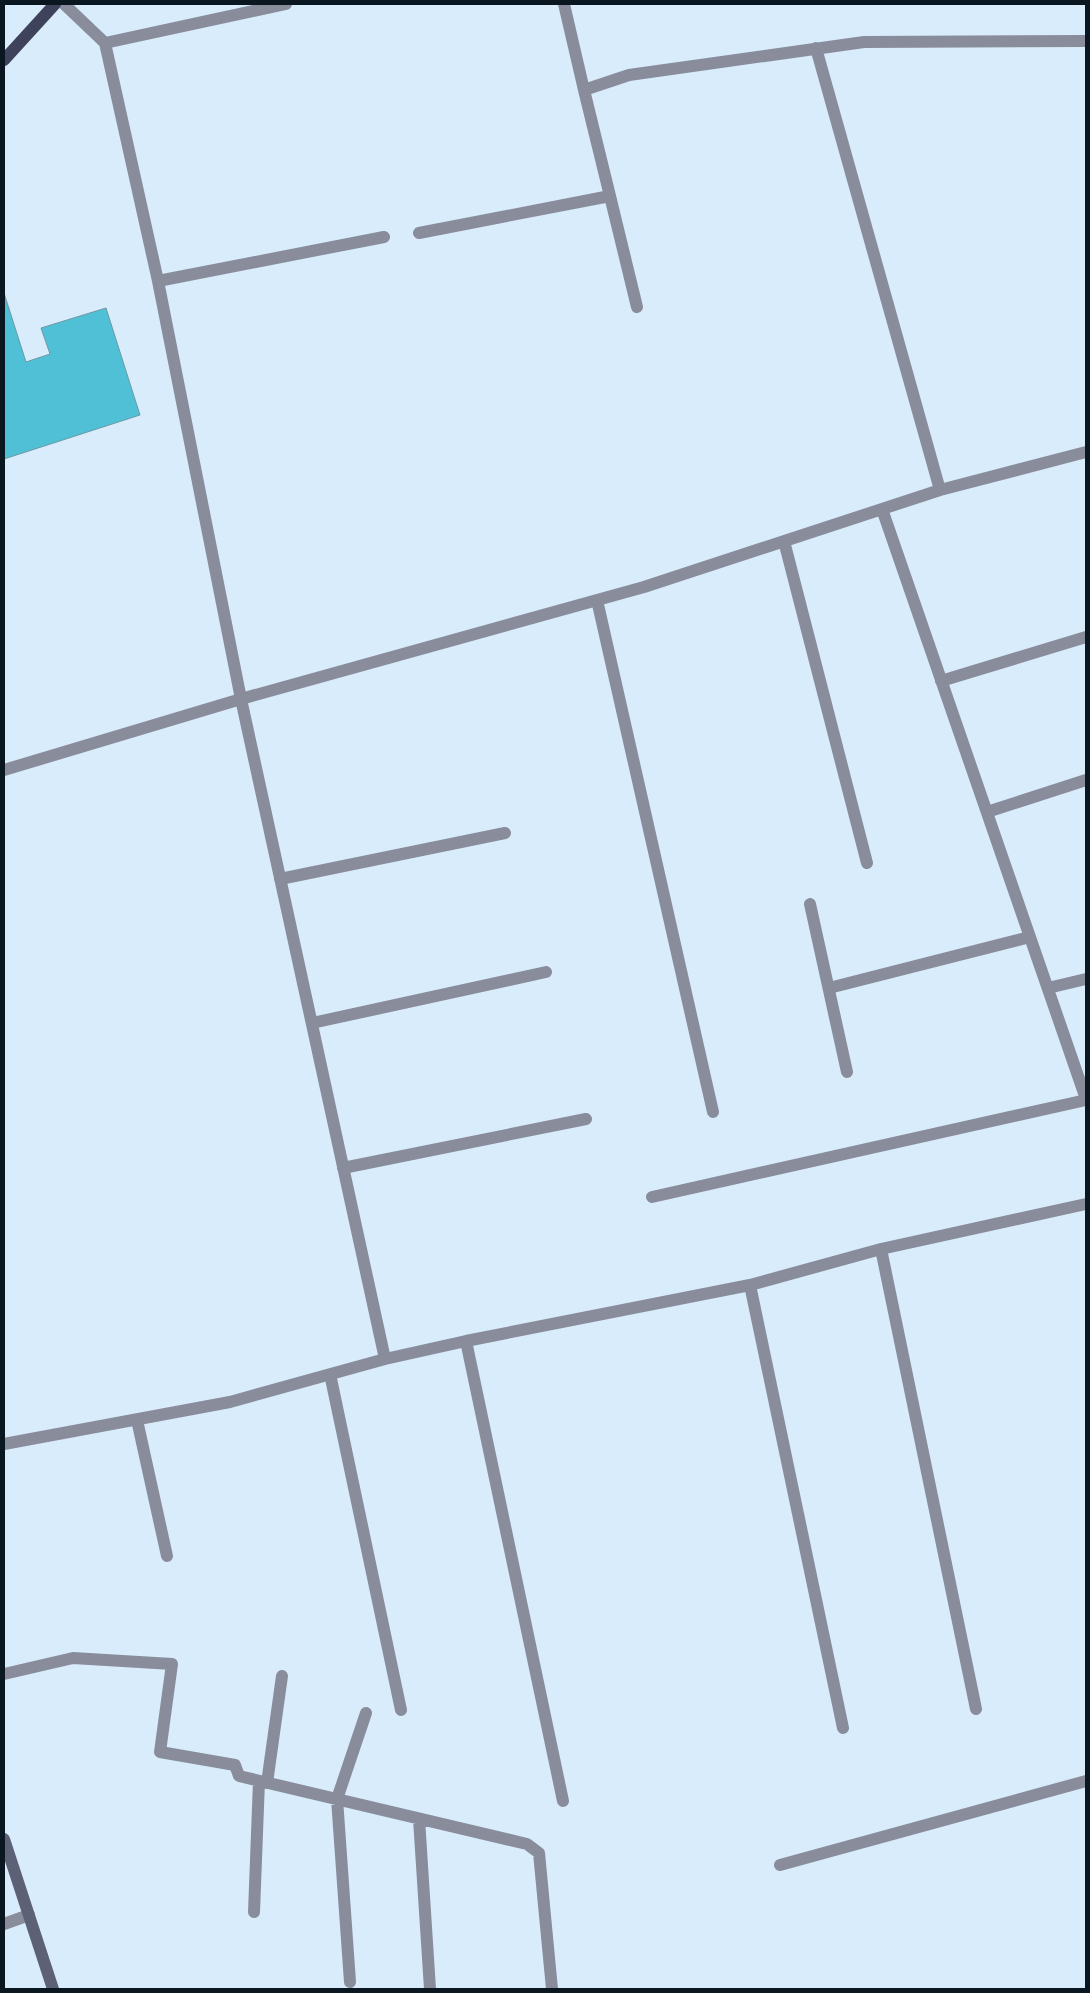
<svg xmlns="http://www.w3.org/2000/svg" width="1090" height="1993" font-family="'Fira Sans Condensed',sans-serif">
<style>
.building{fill:#4fc0d5;stroke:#6d99a2}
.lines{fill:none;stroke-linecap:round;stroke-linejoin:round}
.street{stroke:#898d9b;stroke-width:12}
.secondary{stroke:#5d6176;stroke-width:12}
.primary{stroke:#3e435b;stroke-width:12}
</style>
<rect width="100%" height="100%" fill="#d9ecfc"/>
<!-- building -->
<path class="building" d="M4,293L26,362L50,354L41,328L106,308L140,415L4,459Z"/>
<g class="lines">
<!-- street -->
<path class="street" d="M564,4L584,90L629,75L864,42L1086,41
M105,43L286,4
M816,48L940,490
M610,196L637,307
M419,233L610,196L584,90
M158,281L384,237
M882,509L1086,1099
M784,541L867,863
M597,600L713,1112
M941,681L1086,637
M4,770L241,699L644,587L940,490L1086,452
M987,812L1086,780
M280,879L505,833
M810,904L847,1072
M829,988L1030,937
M1048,988L1086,979
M312,1023L546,972
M343,1168L586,1119
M652,1197L1086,1100
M881,1249L976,1709
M750,1285L843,1728
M466,1341L563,1801
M385,1359L466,1341L750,1285L881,1249L1086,1204
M330,1374L401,1710
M137,1420L167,1556
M4,1444L230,1402L385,1359L241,699L158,281L105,43L64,4
M4,1674L73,1658L172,1664L160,1752L235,1765L239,1776L527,1844L539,1853L552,1989
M267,1783L282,1676
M419,1819L430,1989
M780,1865L1086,1781
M254,1912L259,1781
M4,1924L29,1915
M350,1982L337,1799L366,1713"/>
<!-- secondary -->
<path class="secondary" d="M4,1839L53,1989"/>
<!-- primary -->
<path class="primary" d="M4,60L55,4"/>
</g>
<!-- border -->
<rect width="1090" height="1993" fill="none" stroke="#0b1720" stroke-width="10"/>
</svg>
